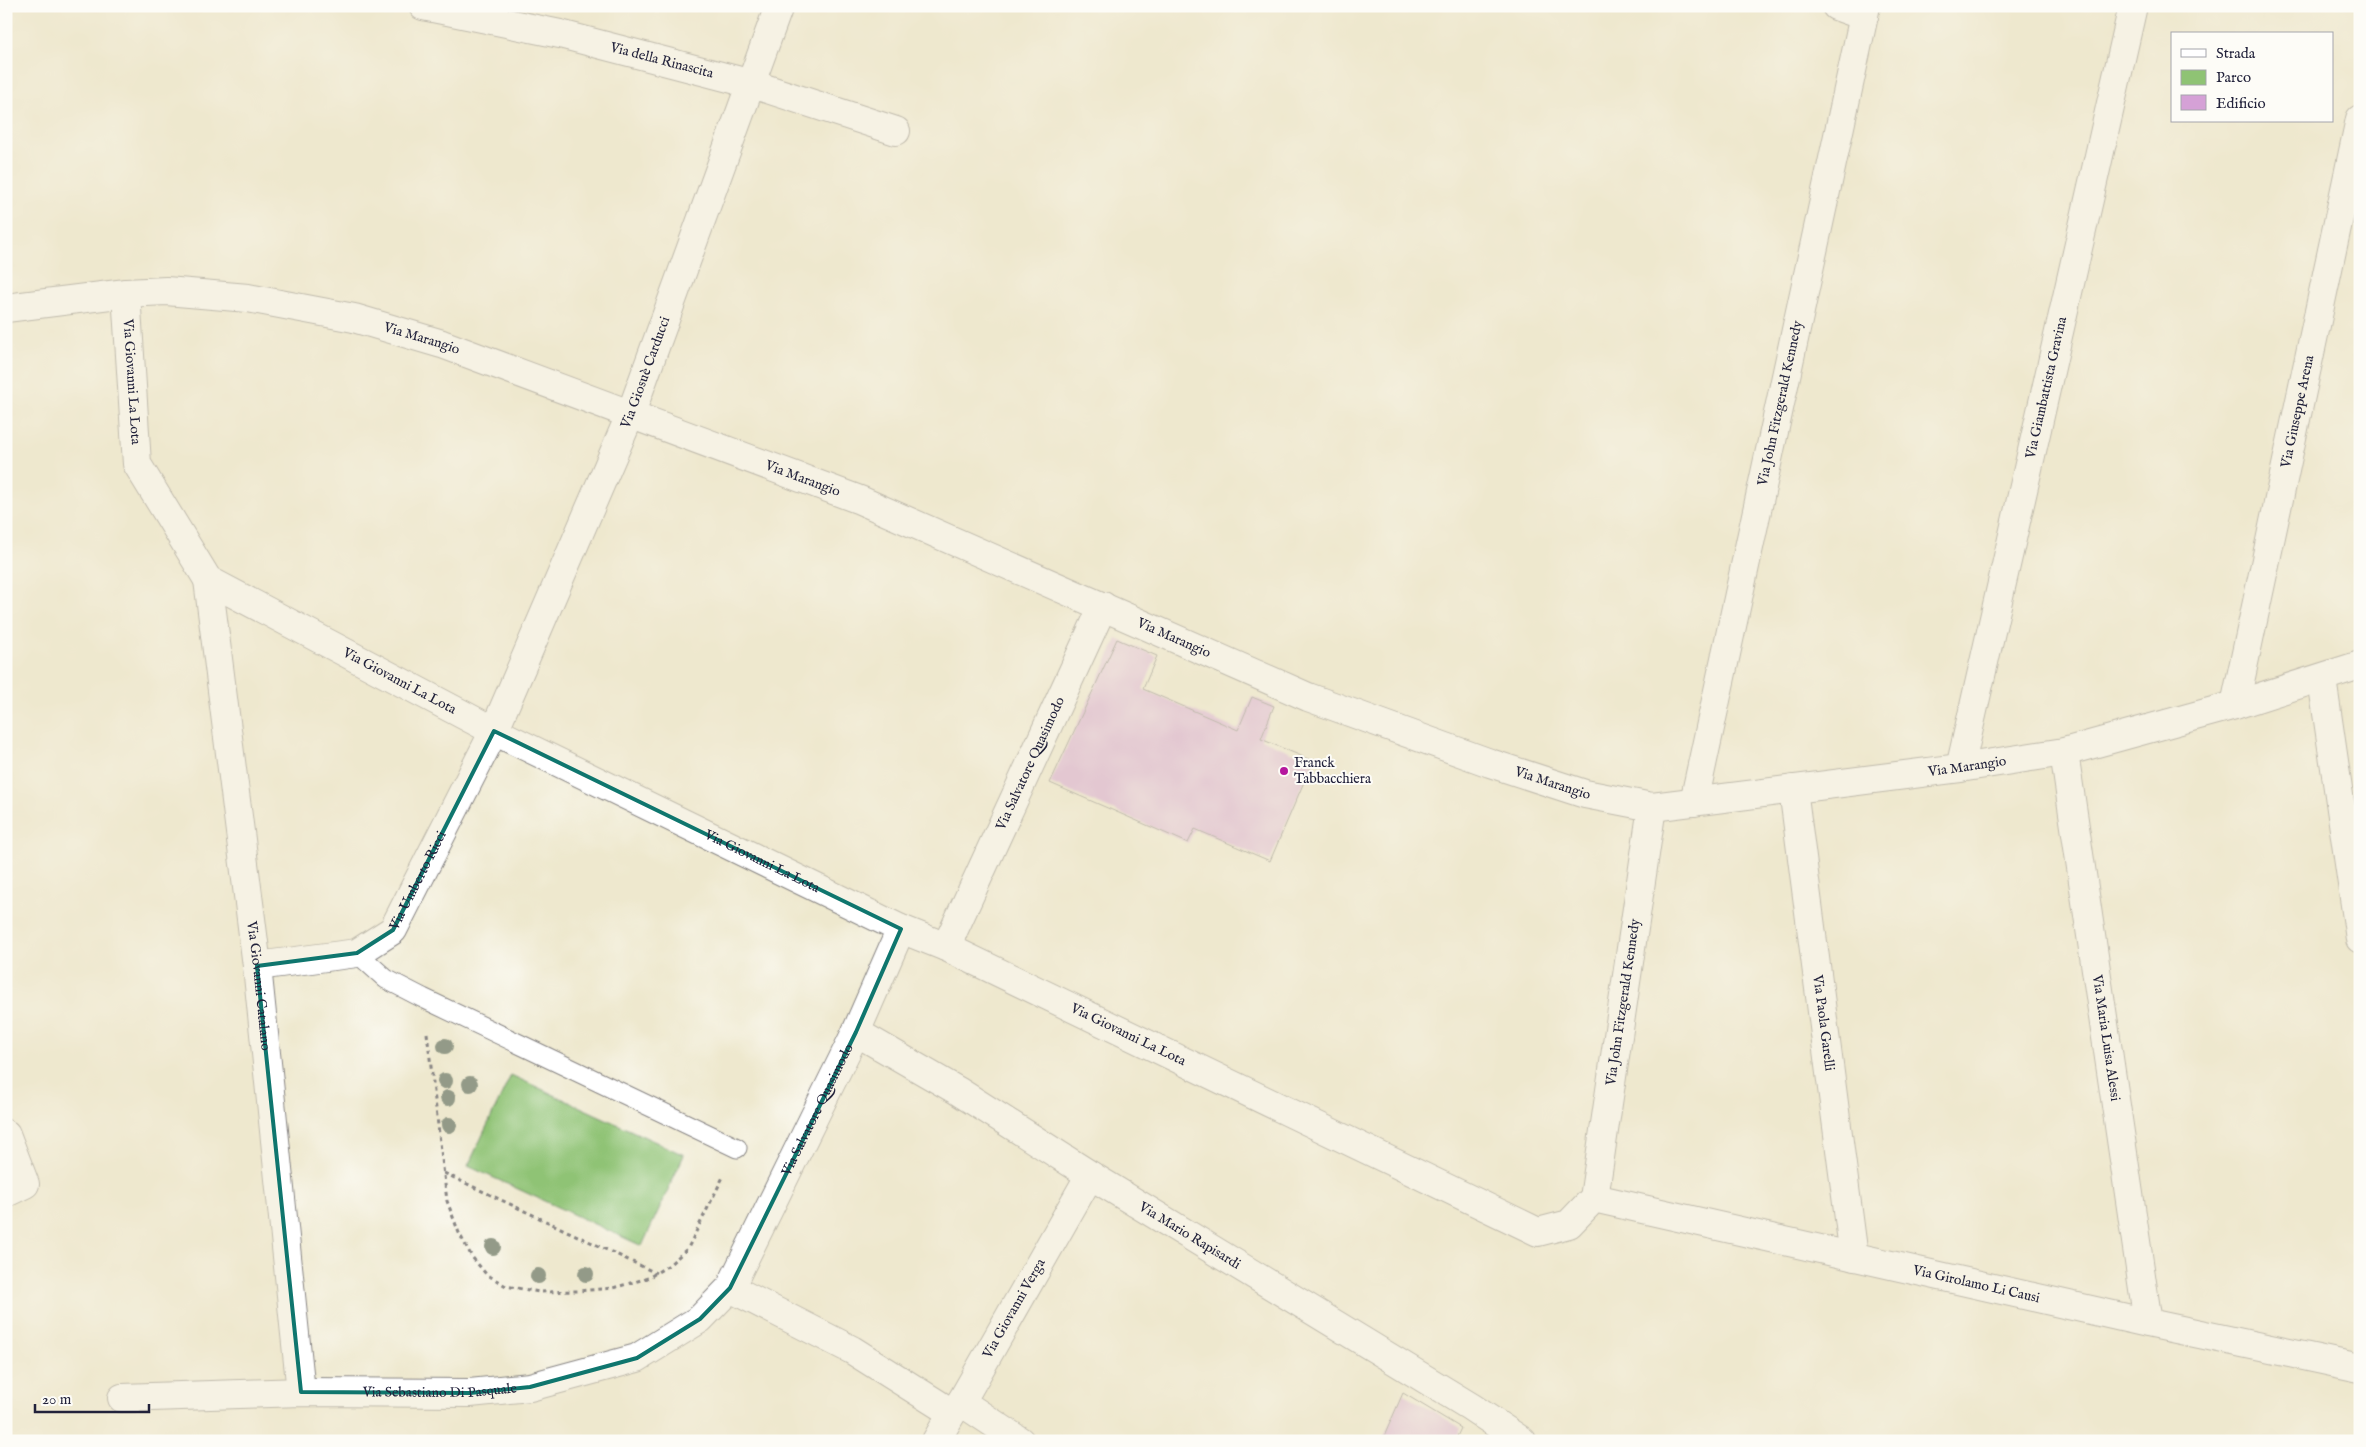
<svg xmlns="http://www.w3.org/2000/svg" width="2366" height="1447" font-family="'IM FELL English',serif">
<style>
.green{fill:#8fc374;stroke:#587258}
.building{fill:#d5a1d6}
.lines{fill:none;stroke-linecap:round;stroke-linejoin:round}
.lane-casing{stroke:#888584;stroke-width:21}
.street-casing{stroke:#888584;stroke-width:30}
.secondary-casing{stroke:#888584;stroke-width:30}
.path{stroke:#888584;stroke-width:3;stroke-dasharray:4 4;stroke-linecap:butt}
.lane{stroke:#fff;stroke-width:19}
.street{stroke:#fff;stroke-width:28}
.secondary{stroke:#fff;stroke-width:28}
.tree{fill:#939a88}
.marked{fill:none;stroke:#0f766e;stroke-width:4;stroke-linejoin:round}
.poi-dot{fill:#b5179e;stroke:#fdfcf7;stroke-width:2}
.labels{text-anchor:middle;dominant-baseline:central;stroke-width:4;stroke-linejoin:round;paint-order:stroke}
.street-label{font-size:14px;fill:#22223b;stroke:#fdfcf7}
.poi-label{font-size:14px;fill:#22223b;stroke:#fdfcf7;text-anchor:start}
</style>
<rect width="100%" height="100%" fill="#fdfcf7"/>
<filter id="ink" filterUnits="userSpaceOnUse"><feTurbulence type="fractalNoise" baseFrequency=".02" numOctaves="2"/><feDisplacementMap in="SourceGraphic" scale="10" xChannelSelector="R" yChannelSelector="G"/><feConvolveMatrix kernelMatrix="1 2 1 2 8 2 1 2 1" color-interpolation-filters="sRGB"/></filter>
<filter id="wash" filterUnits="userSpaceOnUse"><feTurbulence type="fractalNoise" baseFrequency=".0096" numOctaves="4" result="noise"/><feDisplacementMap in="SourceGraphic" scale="20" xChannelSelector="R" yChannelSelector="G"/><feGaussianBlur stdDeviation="1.12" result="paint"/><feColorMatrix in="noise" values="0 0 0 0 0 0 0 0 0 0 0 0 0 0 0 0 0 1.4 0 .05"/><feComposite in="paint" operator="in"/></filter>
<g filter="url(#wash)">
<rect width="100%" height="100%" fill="#eee8ce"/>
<!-- green -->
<path class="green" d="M511,1075L684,1155L642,1246L468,1166Z"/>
<g id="blocks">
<!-- building -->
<path class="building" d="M1117,639L1157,656L1143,689L1238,730L1252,697L1274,706L1261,739L1313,761L1270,861L1195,829L1188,843L1050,783Z
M1403,1393L1461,1428L1455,1441H1382Z"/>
</g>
</g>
<g filter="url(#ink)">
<use href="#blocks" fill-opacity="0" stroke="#888584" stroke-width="1"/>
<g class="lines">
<!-- lane casing -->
<g class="lane-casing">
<path id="lane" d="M357,953L386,979L423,998L737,1148"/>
</g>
<!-- street casing -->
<g class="street-casing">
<g id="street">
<path id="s1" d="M423,6L560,34L752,84L896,131"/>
<path d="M1836,6L1864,16"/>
<path id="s2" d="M208,580L257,966L301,1392"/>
<path id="s3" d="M2235,705L2360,119"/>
<path id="s4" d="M2064,752L2148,1323"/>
<path id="s5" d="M1960,768L2133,6"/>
<path id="s6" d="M1793,789L1854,1257"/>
<path id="s7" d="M1694,802L1866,6"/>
<path id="s8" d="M946,947L1103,606"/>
<path id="s9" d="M257,966L357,953L393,930L494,731L631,413L779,6"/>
<path id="s10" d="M856,1032L958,1091L1090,1175L1471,1407L1522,1441"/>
<path d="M6,1134L25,1184L6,1193"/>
<path id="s11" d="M1594,1198L1652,807"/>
<path d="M730,1288L852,1350L952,1413"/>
<path id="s12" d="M122,1398L301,1392L470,1393L530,1387L637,1358L700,1319L730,1288L856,1032L901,929"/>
<path d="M961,1402L1020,1441"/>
<path id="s13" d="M936,1441L952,1413L961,1402L1090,1175"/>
</g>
</g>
<!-- secondary casing -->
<g class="secondary-casing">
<g id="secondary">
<path id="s14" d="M126,293L137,464L208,580L494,731L901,929L946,947L1538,1232L1569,1224L1594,1198L2148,1323L2360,1368"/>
<path id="s15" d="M6,308L126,293L166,291L248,298L354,318L442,344L860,500L1308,697L1490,763L1585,794L1652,807L1960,768L2064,752L2235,705L2360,665"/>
<path d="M2322,679L2360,939"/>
</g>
</g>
<!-- path -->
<path class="path" d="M427,1033L447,1201L459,1233L472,1257L486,1274L506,1286L539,1292L578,1291L613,1288L648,1278L669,1265L688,1248L724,1175
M444,1173L656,1273"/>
<!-- lane -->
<use href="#lane" class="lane"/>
<!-- street -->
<use href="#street" class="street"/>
<!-- secondary -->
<use href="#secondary" class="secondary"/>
</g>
<!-- trees -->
<g class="tree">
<circle cx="445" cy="1046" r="8"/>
<circle cx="445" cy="1081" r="8"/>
<circle cx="470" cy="1084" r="8"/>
<circle cx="448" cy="1098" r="8"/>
<circle cx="449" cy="1125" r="8"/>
<circle cx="493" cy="1247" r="8"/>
<circle cx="586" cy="1274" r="8"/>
<circle cx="538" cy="1276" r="8"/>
</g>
</g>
<!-- marked area -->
<path d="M0 0H2366V1447H0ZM494,731L901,929L856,1032L730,1288L700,1319L637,1358L530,1387L470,1393L301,1392L257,966L357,953L393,930Z" fill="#eee8ce" fill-opacity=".55" fill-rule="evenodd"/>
<path class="marked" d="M494,731L901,929L856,1032L730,1288L700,1319L637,1358L530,1387L470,1393L301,1392L257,966L357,953L393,930Z"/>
<!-- markers -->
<circle class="poi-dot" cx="1284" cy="771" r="5"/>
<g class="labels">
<!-- street labels -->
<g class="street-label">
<text stroke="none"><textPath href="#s1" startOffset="245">Via della Rinascita</textPath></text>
<text stroke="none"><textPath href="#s15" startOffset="422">Via Marangio</textPath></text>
<text stroke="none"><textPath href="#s9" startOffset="756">Via Giosuè Carducci</textPath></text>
<text stroke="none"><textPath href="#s14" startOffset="89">Via Giovanni La Lota</textPath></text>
<text stroke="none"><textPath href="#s5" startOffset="390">Via Giambattista Gravina</textPath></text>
<text stroke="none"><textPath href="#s7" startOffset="408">Via John Fitzgerald Kennedy</textPath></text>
<text stroke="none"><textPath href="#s3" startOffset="300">Via Giuseppe Arena</textPath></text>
<text stroke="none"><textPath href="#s15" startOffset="828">Via Marangio</textPath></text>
<text stroke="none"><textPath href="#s15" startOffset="1232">Via Marangio</textPath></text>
<text stroke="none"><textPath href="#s14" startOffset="524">Via Giovanni La Lota</textPath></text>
<text stroke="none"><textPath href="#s8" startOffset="202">Via Salvatore Quasimodo</textPath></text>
<text stroke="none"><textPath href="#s15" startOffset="2058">Via Marangio</textPath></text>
<text stroke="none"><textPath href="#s15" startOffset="1638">Via Marangio</textPath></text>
<text stroke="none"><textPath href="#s14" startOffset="929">Via Giovanni La Lota</textPath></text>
<text stroke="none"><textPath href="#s9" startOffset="199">Via Umberto Ricci</textPath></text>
<text stroke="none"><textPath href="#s2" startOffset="409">Via Giovanni Catalano</textPath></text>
<text stroke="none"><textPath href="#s11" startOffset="198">Via John Fitzgerald Kennedy</textPath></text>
<text stroke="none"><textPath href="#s6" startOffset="236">Via Paola Garelli</textPath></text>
<text stroke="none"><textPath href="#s14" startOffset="1334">Via Giovanni La Lota</textPath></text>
<text stroke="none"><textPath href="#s4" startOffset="289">Via Maria Luisa Alessi</textPath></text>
<text stroke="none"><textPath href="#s12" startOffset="835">Via Salvatore Quasimodo</textPath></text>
<text stroke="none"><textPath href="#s10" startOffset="391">Via Mario Rapisardi</textPath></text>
<text stroke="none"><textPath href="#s14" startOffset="2249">Via Girolamo Li Causi</textPath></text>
<text stroke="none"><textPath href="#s13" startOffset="154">Via Giovanni Verga</textPath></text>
<text stroke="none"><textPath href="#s12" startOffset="318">Via Sebastiano Di Pasquale</textPath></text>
</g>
<!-- poi labels -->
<g class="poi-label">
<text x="1294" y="763">Franck<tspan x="1294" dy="16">Tabbacchiera</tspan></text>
</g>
</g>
<!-- margin -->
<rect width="2366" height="1447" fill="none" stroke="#fdfcf7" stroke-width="25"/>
<!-- legend -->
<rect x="2171" y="32" width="162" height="90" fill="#fdfcf7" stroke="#a5a5ac"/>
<rect x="2181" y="49" width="25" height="8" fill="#ffffff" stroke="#a5a5ac"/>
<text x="2216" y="58" font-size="15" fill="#22223b">Strada</text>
<rect x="2181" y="70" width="25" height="15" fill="#8fc374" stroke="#a5a5ac"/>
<text x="2216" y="82" font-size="15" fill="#22223b">Parco</text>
<rect x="2181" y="95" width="25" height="15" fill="#d5a1d6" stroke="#a5a5ac"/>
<text x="2216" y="108" font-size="15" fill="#22223b">Edificio</text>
<!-- scale -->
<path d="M35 1404v8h114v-8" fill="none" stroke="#22223b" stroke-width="2.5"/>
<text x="42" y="1404" font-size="15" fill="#22223b" stroke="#fdfcf7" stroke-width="4" paint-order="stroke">20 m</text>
</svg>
